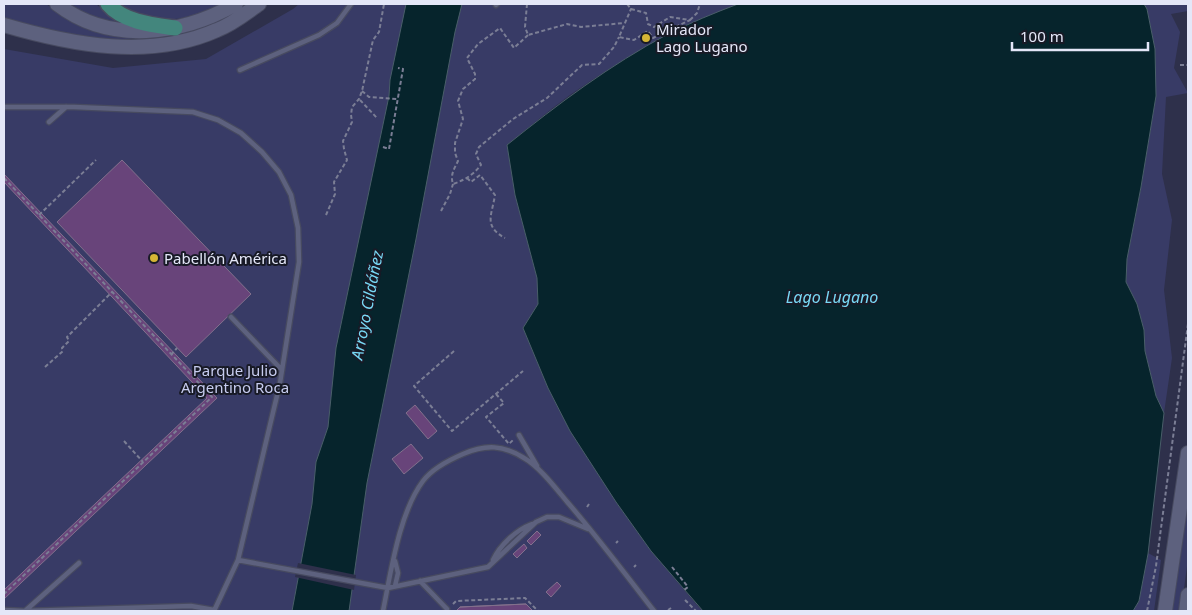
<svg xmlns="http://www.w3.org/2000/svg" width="1192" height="615" font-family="'Noto Sans',sans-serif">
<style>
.green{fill:#383b66}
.water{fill:#06242c;stroke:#495e69}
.pier{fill:#2e304b}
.building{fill:#68447a;stroke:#82708c}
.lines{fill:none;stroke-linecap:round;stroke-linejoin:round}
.lane-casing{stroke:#474a60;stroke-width:7}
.secondary-casing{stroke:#474a60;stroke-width:16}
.primary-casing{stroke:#474a60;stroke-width:18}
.path{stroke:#7b7e95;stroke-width:2;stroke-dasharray:4 2.5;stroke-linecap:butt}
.lane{stroke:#5d617e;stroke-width:4.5}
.secondary{stroke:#5d617e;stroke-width:14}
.primary{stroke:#43867d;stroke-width:15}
.poi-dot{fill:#d5b535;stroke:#181a26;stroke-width:2}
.labels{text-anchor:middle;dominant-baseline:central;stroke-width:4;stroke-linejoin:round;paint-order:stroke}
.poi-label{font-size:15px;fill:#e4e7f8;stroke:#181a26;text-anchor:start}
.park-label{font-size:15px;fill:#c7ccef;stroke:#181a26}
.water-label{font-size:16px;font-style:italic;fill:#78d8f5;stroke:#181a26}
</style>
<rect width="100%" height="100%" fill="#2e304b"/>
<!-- green -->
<path class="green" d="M4,4H46L69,19L88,28L108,34L146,41L114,43L4,22Z
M67,4H96L109,15L128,25L94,18Z
M115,4H223C196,17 165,25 135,16C128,13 121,8 115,4Z
M299,4H738C678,27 622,58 570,95C548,111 528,128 507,145L515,195L537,278L538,304L523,328L548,388L570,431L616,502L651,551L702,611H4V49L113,68L206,59L293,9Z
M1144,4H1188V11L1171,14L1180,32L1174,68L1188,93L1166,97L1162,174L1172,220L1164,290L1172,358L1164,413L1156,396L1145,351L1144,330L1137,304L1126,283L1127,259L1141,187L1156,96L1147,10Z
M1188,503V559L1181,611H1172Z
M1148,553L1161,560L1154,611H1133L1139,601Z"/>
<!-- water -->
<path class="water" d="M406,4H462L455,32L416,239L367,483L349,611H292L312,504L316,462L328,427L336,348L389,96L390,80Z
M738,4H1144L1147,9L1155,49L1156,96L1141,187L1127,259L1126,282L1137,304L1144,330L1145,351L1156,396L1164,413L1148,554L1139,601L1133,611H703L651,551L616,502L570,431L548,388L523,328L538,304L537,278L515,195L507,145C558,104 610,65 668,34C690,23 714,13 738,4Z"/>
<!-- pier -->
<path class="pier" d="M298,563L356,575L354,590L295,577Z"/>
<!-- building -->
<path class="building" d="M122,160L251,294L186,357L57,222Z
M4,174L217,398L4,599V590L207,398L4,182Z
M415,405L437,431L428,439L406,413Z
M411,444L423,458L404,474L392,459Z
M537,531L541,535L531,545L527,541Z
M524,544L527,548L517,558L513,554Z
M557,582L561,586L551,597L546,592Z
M526,604L533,611H456L460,607Z
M526,604L533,611H456L460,607Z"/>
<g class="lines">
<!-- lane casing -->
<g class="lane-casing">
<path id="lane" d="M496,5L497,4
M240,70L319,35L337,23L351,4
M4,107H74L193,112L218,120L241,133L262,152L279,172L291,195L298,228L299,262L280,383L238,560L214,611
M49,122L66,107
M231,317L282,370
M519,435L537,466
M238,560L388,588L488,567L536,522L547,517H559L588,529
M493,560C500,545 516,530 532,524
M395,561L398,573L395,586
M420,581L447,609
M4,610L25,611L191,606L214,610
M25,611L79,563
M383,611C391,572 399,513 423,481C432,469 449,460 463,454C486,444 503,445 524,458C540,467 557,490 569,504C599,539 626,575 654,611"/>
</g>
<!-- secondary casing -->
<g class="secondary-casing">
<path id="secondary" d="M57,4C110,45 182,35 236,4
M4,25C72,45 150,60 217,30C233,24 246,13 259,4
M1165,611L1188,453
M1186,611L1188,595"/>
</g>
<!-- primary casing -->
<g class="primary-casing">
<path id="primary" d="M108,4C123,22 153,25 175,28"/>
</g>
<!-- path -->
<path class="path" d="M527,4L525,27L528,35L567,24L581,27L624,23
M627,4L631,9
M631,9L646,13L648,24L654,27L670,17L690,20L653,38L648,31L634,40L619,37Z
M690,20L697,13L700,4
M528,35L514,48L500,28L478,44L467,58L475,74V79L463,89L458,101L463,119L455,143V153L458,161C454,169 450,175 453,184C465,180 473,175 481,165L476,154L479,147L513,119L547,98L582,65L599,64L614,47L619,37
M1180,65H1188
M362,91L369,97L397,99
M360,100L377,118
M383,147L389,149L403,69L398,68
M4,178L212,397L4,594
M467,178L471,182L480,175L495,195C492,215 483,226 505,238
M441,211L450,194L453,184
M39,215L96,160
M326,215L335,194L334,182L347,160L344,149L343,141L352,122L351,115L352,107L359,99L362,91L373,40L379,32L384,4
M454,351L414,386L452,431L523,371
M171,355L177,348
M45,367L63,351L62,348L69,341L67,337L112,292
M496,394L504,403L486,417L509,444L513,440
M124,441L143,462
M587,507L589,504
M616,543L618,541
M634,567L636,565
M672,567L688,587L684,590
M685,600L696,611
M453,604L456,601L525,598L538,611
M668,610L671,608
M1147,611L1156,566L1188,324"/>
<!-- lane -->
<use href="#lane" class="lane"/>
<!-- secondary -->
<use href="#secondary" class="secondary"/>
<!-- primary -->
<use href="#primary" class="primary"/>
</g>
<!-- markers -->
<g class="poi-dot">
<circle cx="646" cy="38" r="5"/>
<circle cx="154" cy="258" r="5"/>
</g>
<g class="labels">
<!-- poi labels -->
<g class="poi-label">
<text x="656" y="29">Mirador<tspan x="656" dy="17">Lago Lugano</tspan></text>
<text x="164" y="258">Pabellón América</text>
</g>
<!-- park labels -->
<g class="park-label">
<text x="235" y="370">Parque Julio<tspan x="235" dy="17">Argentino Roca</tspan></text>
</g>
<!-- water labels -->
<g class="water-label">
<text x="832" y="297">Lago Lugano</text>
<text transform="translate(367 305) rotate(-79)">Arroyo Cildáñez</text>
</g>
</g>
<!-- border -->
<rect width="1192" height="615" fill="none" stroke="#e4e7f8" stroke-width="10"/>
<!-- scale -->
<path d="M1012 42v8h136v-8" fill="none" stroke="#e4e7f8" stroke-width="2.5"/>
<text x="1020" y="42" font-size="15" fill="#e4e7f8" stroke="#181a26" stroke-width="4" paint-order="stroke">100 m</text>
</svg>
